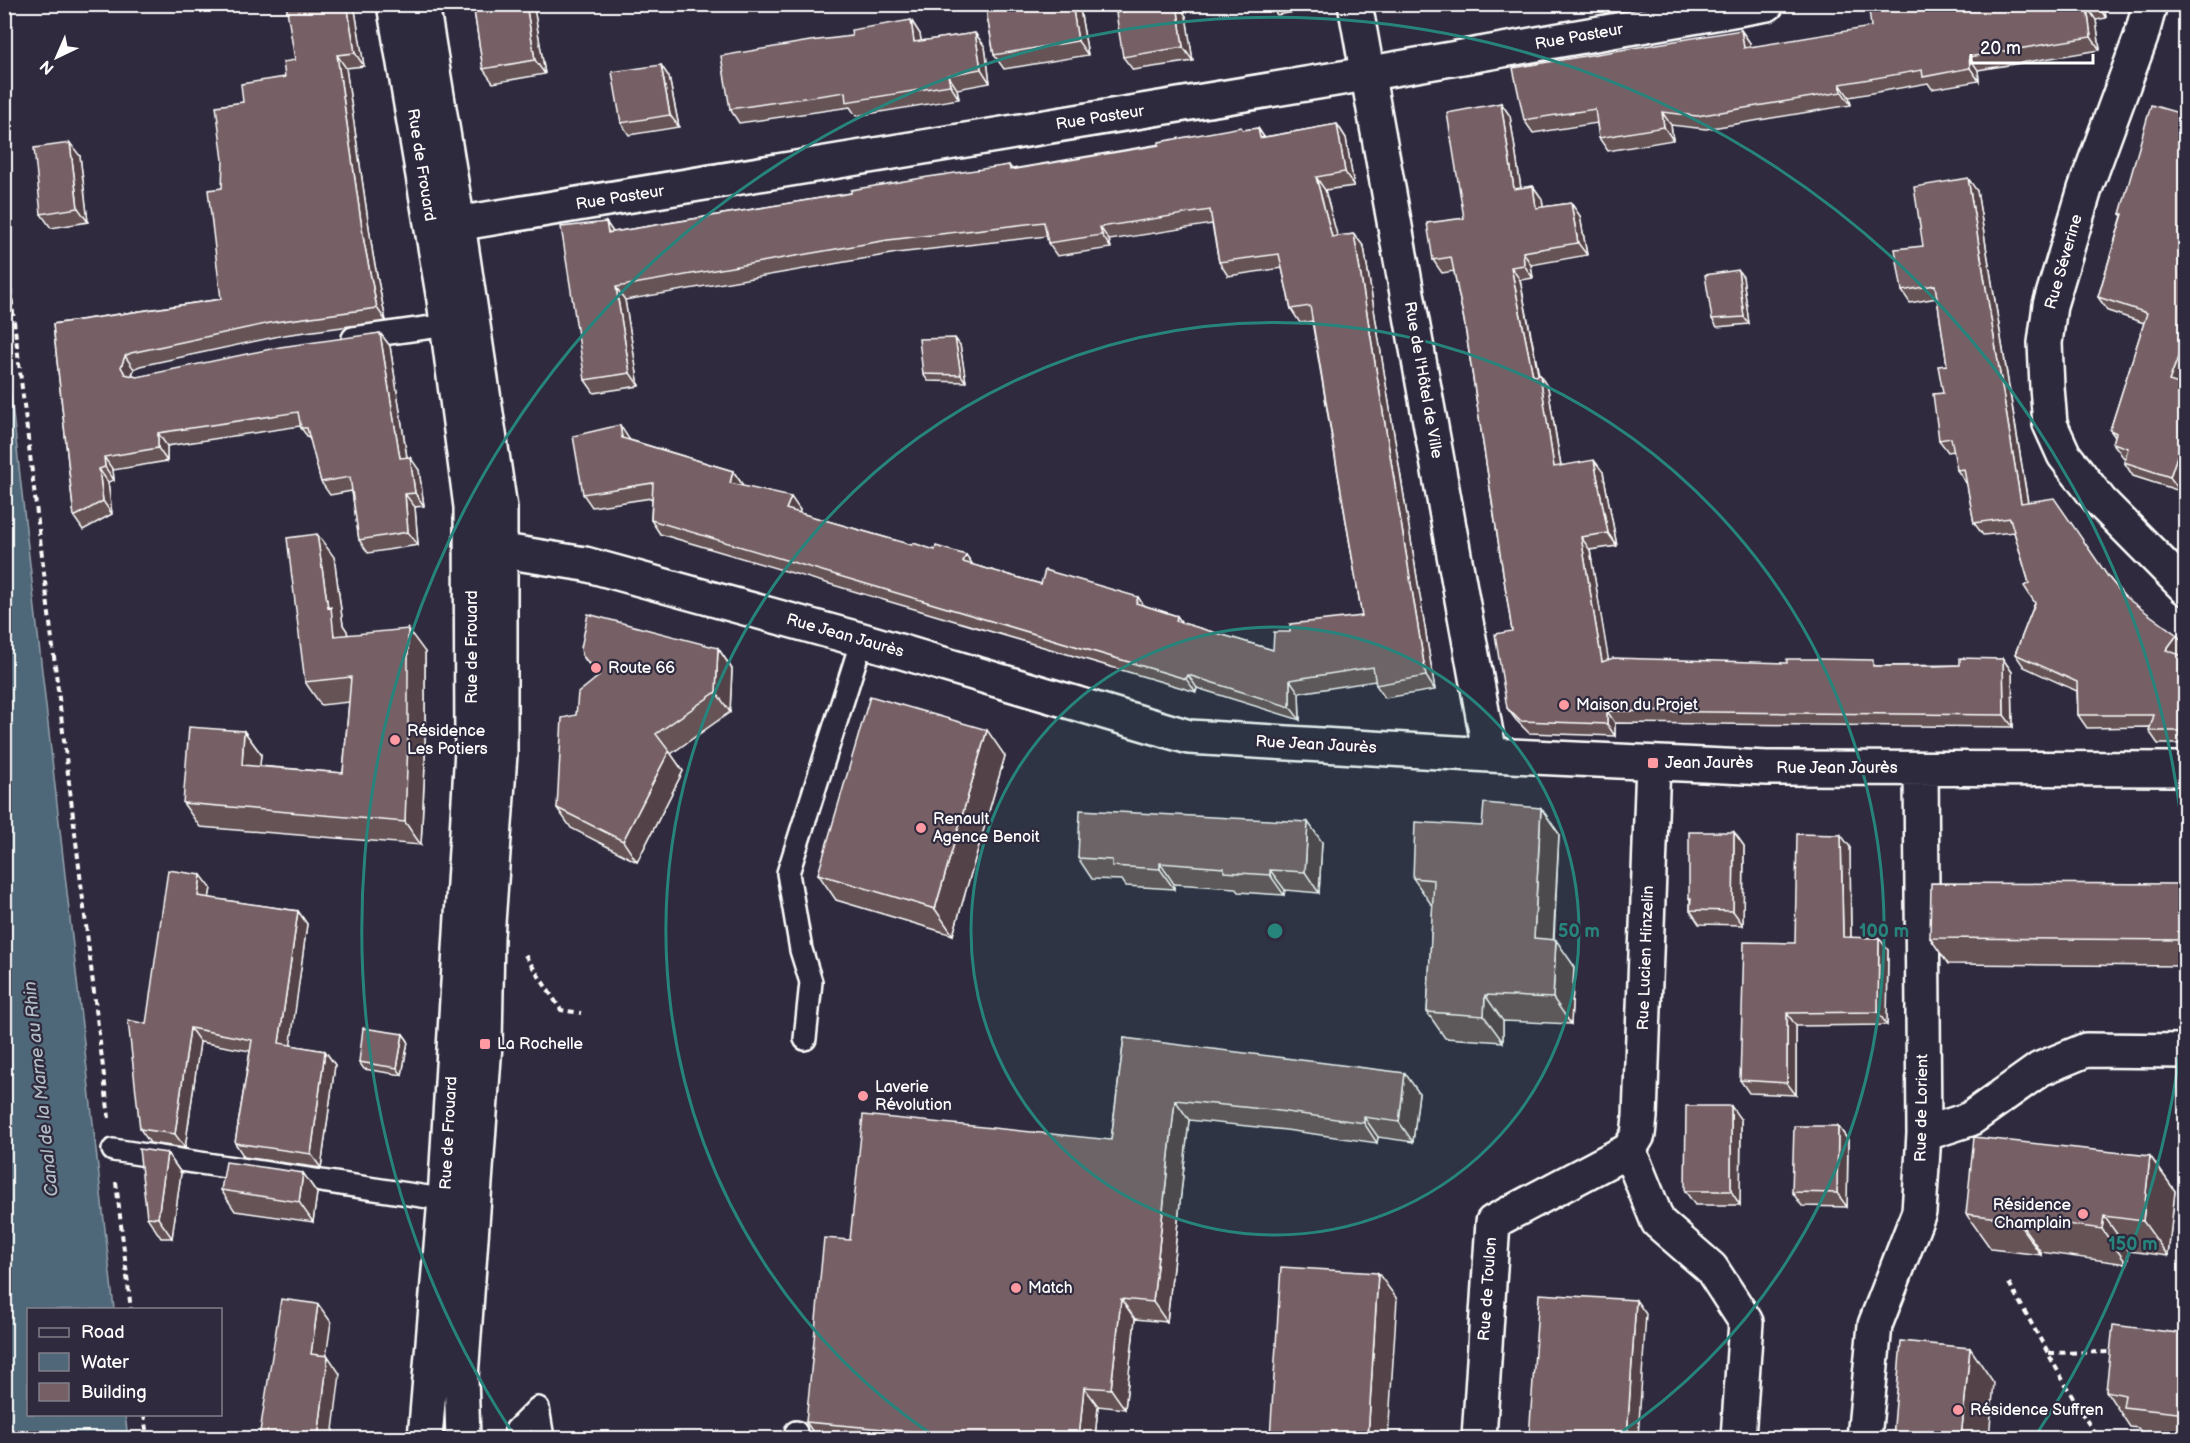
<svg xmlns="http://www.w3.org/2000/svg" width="2190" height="1443" font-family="'Balsamiq Sans',sans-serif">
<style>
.water{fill:#4f6779;stroke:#95a4af;stroke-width:1.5}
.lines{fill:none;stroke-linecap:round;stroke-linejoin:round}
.service-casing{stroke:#fff;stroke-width:26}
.minor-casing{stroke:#fff;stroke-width:38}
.tertiary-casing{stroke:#fff;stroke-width:38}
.secondary-casing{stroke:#fff;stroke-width:38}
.path{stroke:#fff;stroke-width:4;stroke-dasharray:6 4.5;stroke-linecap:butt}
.service{stroke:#2f2a3d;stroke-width:21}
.minor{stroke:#2f2a3d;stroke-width:33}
.tertiary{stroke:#2f2a3d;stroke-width:33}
.secondary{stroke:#2f2a3d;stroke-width:33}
.wall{fill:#655357;stroke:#fff;stroke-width:1.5}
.shaded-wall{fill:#534347;stroke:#fff;stroke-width:1.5}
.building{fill:#766065;stroke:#fff;stroke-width:1.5}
.ring{fill:none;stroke:#27847c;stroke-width:3}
.poi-dot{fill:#ff9aa2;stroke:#2f2a3d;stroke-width:2}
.labels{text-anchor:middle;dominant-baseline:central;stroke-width:4.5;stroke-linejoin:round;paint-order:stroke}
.street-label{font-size:16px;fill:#fff;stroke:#2f2a3d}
.poi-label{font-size:16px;fill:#fff;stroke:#2f2a3d;text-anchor:start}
.water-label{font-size:18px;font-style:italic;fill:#b0bbc3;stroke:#2f2a3d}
.centre{fill:#27847c;stroke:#2f2a3d;stroke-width:3}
.ring-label{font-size:18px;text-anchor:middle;font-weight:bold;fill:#27847c;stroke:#2f2a3d;stroke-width:4.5;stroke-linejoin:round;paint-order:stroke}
</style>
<rect width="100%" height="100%" fill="#2f2a3d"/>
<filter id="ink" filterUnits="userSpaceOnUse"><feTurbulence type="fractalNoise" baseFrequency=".0167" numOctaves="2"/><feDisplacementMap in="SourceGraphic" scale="12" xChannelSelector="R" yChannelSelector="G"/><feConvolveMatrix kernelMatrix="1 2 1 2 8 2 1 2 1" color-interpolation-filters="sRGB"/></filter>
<g filter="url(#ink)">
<!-- water -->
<path class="water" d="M4,334L114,1309L28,1310V1414L125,1415L128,1438H12L5,1379Z"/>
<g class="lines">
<!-- service casing -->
<g class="service-casing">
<path id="service" d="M353,338L447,325
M805,1039L811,982L801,950L788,873L862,640
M113,1150L455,1201
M538,1408L543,1438
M515,1438L516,1430L538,1408
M796,1438V1432"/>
</g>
<!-- minor casing -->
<g class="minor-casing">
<path id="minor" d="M1355,4L1490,755
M2150,4L2141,37L2085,189L2050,305L2045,343L2047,387L2050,424L2064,455L2100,501L2186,588
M472,549L510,552L585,564L862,640L1189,737L1490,755L1767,768L2186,769
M1924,1134L1970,1119L2040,1069L2086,1050L2186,1051
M1629,1150L1638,1135L1640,1117L1653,763
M1629,1150L1658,1222L1711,1268L1746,1322L1738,1438
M1479,1438L1493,1222L1629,1150
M1864,1438L1875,1325L1919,1212L1924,1134L1921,769"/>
</g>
<!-- tertiary casing -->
<g class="tertiary-casing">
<path id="tertiary" d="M432,228L1348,77L1767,4"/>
</g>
<!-- secondary casing -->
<g class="secondary-casing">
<path id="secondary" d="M394,4L444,300L471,507L472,750L445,1199L425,1438
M422,4L458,224L500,508V754L487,937L485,1044L461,1377L463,1438"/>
</g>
<!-- path -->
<path class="path" d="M4,237L109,1118
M525,955L561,1010L581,1013
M116,1182L131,1310
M2009,1283L2079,1409L2098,1438
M2049,1353L2113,1352
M144,1414L147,1438"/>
<!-- service -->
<use href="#service" class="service"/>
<!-- minor -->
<use href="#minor" class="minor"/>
<!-- tertiary -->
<use href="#tertiary" class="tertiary"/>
<!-- secondary -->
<use href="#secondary" class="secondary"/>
</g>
<!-- wall -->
<path class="wall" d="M354,4L364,66L346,68L373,255L386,321L284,335L140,366L134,369L132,376L137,377L380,333L390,346L407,457L419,470L424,506L415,507L418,545L368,553L359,540L352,491L330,495L321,482L311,441L301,428L300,426L167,446V461L113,470L114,480L108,482L112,514L83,530L74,517L53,324L221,299L222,188L295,60Z
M473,4H554L534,8L545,74L493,83L483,69Z
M985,4H1079L1088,55L1004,69L994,55Z
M1269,4H1325L1326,7L1277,15Z
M2104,4L2106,18L2096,20L2100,50L1978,70L1979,81L1932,89L1928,83L1849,97L1851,105L1706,129L1671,125L1673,140L1608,151L1599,138L1597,123L1533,133L1524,120L1741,30L1750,43V47Z
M1186,16L1193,61L1133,70L1123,57Z
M911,20L920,34L921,41L975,33L985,47L990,83L957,89L959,99L856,116L850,107L739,123L730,109L852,36Z
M661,65L669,77L679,127L629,135L621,123Z
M1501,103L1510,116L1521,188L1533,186L1542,199L1543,207L1571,203L1580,216L1587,255L1531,265L1533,278L1520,280L1539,375L1548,388L1561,465L1603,472L1617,546L1590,550L1608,660L1877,666L1960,665L2003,659L2012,672L2013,727L1615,723V736L1529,733L1516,720L1507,708L1512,631L1464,320L1454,271L1442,273L1433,260L1464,218Z
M2186,115V377L2183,385L2180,491L2133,476L2124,462L2125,458L2123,457L2113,443L2115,437L2110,430L2144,323L2108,311L2098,297L2122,216L2120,214Z
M1337,124L1346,138L1354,186L1325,190L1337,236L1354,234L1364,247L1435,690L1385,698L1376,685L1375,681L1299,693L1300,720L1197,688L1196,692L660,534L651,520L652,498L592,507L583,494L629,439L630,440L733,471L742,484V486L800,510L799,513L912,545L935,550L966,555L973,565L1041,584L1138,597L1143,605L1177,616L1182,623L1273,650L1290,632L1362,616L1312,321L1300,323L1291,309L1282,268L1228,276L1219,262L1212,224L1109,240L1111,248L1057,256L1048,243L1047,236L897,253L625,300L639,386L594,393L585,380L606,222L613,232L851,193L1009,165L1012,169L1243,130L1258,128L1264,137Z
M80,156L88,222L51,228L41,214Z
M1977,191L2028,502L2110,579L2124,596L2186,647V648L2181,655L2186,657V744H2158L2149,731L2150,727L2087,728L2078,715L2077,691L2024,667L2015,654L2035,603L2014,532L1983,535L1974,523L1967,483H1966L1957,470L1954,451L1948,452L1939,440L1943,393L1947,365L1937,298L1910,303L1902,291L1923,246Z
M1743,277L1749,324L1717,327L1712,319Z
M960,345L966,382L928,381L923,374Z
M334,557L343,625L347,631L348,635L425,652V764L421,845L200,827L183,803L244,731L261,754L260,766L343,773L349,702L321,705L305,682Z
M718,648L732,669L730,712L671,754L683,771L637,862L571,828L557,808L576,715L598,677L582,655Z
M1005,756L953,935L836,900L818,874Z
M1541,808L1559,834L1554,940L1574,966L1571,1024L1503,1021V1042L1445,1038L1427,1012L1433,904H1431L1413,878L1482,826Z
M1734,832L1744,846L1743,925L1699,924L1690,910V900L1689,898Z
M1322,842L1319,893L1285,890L1284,895L1238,892L1235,888L1174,884V889L1126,886L1122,880L1092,879L1078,858Z
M1850,847L1851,938L1888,950L1887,1025L1796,1026V1095L1749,1093L1740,1080L1795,943Z
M2186,884V966L1948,964L1930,938Z
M211,888L209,898L298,911L307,924L290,1045L325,1051L335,1065L321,1168L244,1157L235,1143L250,1051L200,1042L185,1148L150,1143L140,1129L146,1024Z
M403,1034L408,1041L402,1075L364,1069L359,1062Z
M1124,1038L1419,1093L1413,1142L1378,1137L1377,1143L1286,1130L1189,1120L1167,1322L1135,1319L1125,1409L1098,1406L1095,1438H817L806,1422L850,1240L1111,1140Z
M1741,1120L1740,1205H1695L1685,1191Z
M1838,1126L1848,1140L1847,1207L1802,1206L1792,1192Z
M167,1153L181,1173L172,1238H161L147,1217Z
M2150,1156L2175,1191L2168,1256L2129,1251L2127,1264L2041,1252V1255L1991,1249L1966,1214Z
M303,1173L317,1193L313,1222L235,1211L221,1190Z
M2186,1334V1438H2146L2138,1428L2130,1427L2106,1391Z"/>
<!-- shaded-wall -->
<path class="shaded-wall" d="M347,4H354L364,66L355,53Z
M526,4H532L534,8L545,74L535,60Z
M1072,4H1079L1088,55L1078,41Z
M1177,4H1178L1186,16L1193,61L1183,47Z
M2097,4H2104L2106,18Z
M2087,7L2096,20L2100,50L2091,37Z
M911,20L920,34L924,56L914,42Z
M1741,30L1750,43L1753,61L1744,48Z
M975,33L985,47L990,83L981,69Z
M337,55L346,68L373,255L386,321L377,308L364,242Z
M1969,57L1978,70L1979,81L1970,68Z
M661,65L669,77L679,127L670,115Z
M948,75L957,89L959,99L950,85Z
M1840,84L1849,97L1851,105L1842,92Z
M1501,103L1510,116L1523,202L1514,189Z
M1662,112L1671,125L1673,140L1664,127Z
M1337,124L1346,138L1354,186L1345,172Z
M1258,128L1267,142L1260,138Z
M70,143L80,156L88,222L78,208Z
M1316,177L1325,190L1341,250L1332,237Z
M1968,178L1977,191L2030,516L2021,503Z
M1533,186L1542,199L1545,221L1536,208Z
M1571,203L1580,216L1587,255L1578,243Z
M606,222L615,235L608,233Z
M1100,227L1109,240L1111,248L1102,235Z
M1354,234L1364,247L1435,690L1426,676Z
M1523,252L1531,265L1533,278L1524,265Z
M1511,267L1520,280L1541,389L1533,376Z
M1738,270L1743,277L1749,324L1744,317Z
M616,287L625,300L639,386L630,373Z
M380,333L390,346L409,471L400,458Z
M2186,336V377L2179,394L2169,381Z
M955,338L960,345L966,382L961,375Z
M125,356L134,369L130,380L125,374L121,367Z
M1540,375L1548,388L1563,479L1554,467Z
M2186,395V420L2180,412Z
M620,425L629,439L631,451L622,438Z
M2186,429V473L2180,491L2170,477Z
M158,433L167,446V461L158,448Z
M104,457L113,470L114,480L105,467Z
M410,457L419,470L424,506L415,493Z
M1594,460L1603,472L1617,546L1608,533Z
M99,469L108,482L112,514L103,501Z
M733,471L742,484L739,496L730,483Z
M405,494L415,507L418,545L408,532Z
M791,497L800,510L796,523L786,509Z
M317,534L334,557L343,625L347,631L351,660L334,636L328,608Z
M1581,537L1590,550L1611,675L1602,662Z
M966,555L975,568L963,562Z
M1138,597L1147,611L1136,603Z
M1177,616L1186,629L1176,621Z
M408,629L425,652V764L421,845L405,822Z
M2177,635L2186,647V648L2175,663L2166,650Z
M718,648L732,669L730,712L716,692Z
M2003,659L2012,672L2013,727L2004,715Z
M1188,675L1197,688L1196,692L1186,679Z
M1290,680L1299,693L1300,720L1290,707Z
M1607,711L1615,723V736L1607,724Z
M987,730L1005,756L953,935L935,909Z
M244,731L261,754L258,788L242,765Z
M669,751L683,771L637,862L623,841Z
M1541,808L1559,834L1552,964L1534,938Z
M1308,822L1322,842L1319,893L1305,872Z
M1734,832L1744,846L1743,925L1733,911Z
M1841,835L1850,847L1851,950L1843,937Z
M1160,863L1174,884V889L1160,869Z
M1270,870L1285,890L1284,895L1270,875Z
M201,875L211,888L207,910L198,896Z
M298,911L307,924L289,1057L279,1043Z
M1879,938L1888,950L1887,1025L1878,1012Z
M1556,940L1574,966L1571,1024L1553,998Z
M1485,995L1503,1021V1042L1484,1016Z
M1787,1013L1796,1026V1095L1787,1083Z
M190,1028L200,1042L185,1148L175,1134Z
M403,1034L408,1041L402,1075L397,1068Z
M325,1051L335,1065L321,1168L311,1154Z
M1405,1073L1419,1093L1413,1142L1399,1122Z
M1175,1100L1189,1120L1167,1322L1153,1302Z
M1731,1106L1741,1120L1740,1205L1731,1191Z
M1364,1117L1378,1137L1377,1143L1364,1123Z
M1838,1126L1848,1140L1847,1207L1837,1193Z
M167,1153L181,1173L172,1238L158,1218Z
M2150,1156L2175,1191L2168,1256L2143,1221Z
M303,1173L317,1193L313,1222L299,1202Z
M2104,1216L2129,1251L2127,1264L2102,1229Z
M2016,1217L2041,1252V1255L2016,1220Z
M1378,1273L1397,1299L1388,1438H1368Z
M1121,1299L1135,1319L1125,1409L1111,1389Z
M1636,1300L1646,1314L1638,1438H1627Z
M318,1304L331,1322L324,1372L311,1354Z
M1970,1348L1994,1383L1989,1438H1961Z
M328,1356L340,1374L332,1438H318Z
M1084,1387L1098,1406L1095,1438H1079Z"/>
<!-- building -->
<path class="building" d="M286,4H347L355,53L337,55L364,242L377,308L275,322L131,353L125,356L121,367L125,374L137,377L280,347L380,333L400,458L410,457L415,493L405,494L408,532L359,540L350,477L321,482L307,428H301L298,412L158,433V448L104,457L105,467L99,469L103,501L74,517L53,324L221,299L208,190L222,188L223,160L216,106L243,102L241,84L285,77L283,62L295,60Z
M473,4H526L535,60L483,69Z
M985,4H1072L1078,41L994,55Z
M1163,4H1177L1183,47L1123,57L1116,13Z
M1894,4L2097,5L2087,7L2091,37L1969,57L1970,68L1923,77L1922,70L1840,84L1842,92L1697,116L1662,112L1664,127L1599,138L1595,109L1524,120L1513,68L1741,30L1744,48L1871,27L1869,9Z
M911,20L914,42L975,33L981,69L948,75L950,85L846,102L845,92L730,109L721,56L810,41L852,36L851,30Z
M661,65L670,115L621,123L612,72Z
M1501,103L1514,189L1533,186L1536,208L1571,203L1578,243L1523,252L1524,265L1511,267L1533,376L1540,375L1554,467L1594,460L1608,533L1581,537L1602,662L1613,658L1787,663V659H1818L1873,660V666H1934L1960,665V658L2003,659L2004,715L1607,711V724L1520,721L1507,708L1495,634L1512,631L1464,320L1451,257L1433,260L1427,223L1464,218L1447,113Z
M2151,105L2186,115V336L2169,381L2186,386V395L2180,412L2186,415V429L2170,477L2124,462L2128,448L2113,443L2116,433L2110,430L2147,313L2098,297L2123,214H2120Z
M1337,124L1345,172L1316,177L1332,237L1354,234L1426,676L1376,685L1373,667L1290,680V707L1188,675L1186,679L651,520L653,483L583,494L573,436L620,425L622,438L733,471L730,483L791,497L786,509L912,545L913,543L935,550L936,546L966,555L963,562L1041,584L1045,570L1138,597L1136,603L1177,616L1176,621L1273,650L1274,632H1290V624L1362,616L1310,306L1291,309L1279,254L1219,262L1210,210L1100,227L1102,235L1048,243L1044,222L888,240L616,287L630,373L585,380L561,227L606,222L608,233L851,193V190L928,177L1009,165L1010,170L1159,145V142L1241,127L1243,130L1258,128L1260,138Z
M70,143L78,208L41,214L34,148Z
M1968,178L2021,503L2054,498L2109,578L2124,596L2177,635L2166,650L2186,657V731H2149L2154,715H2078L2077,682L2015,654L2035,603L2024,586L2029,583L2010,518L1974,523L1964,469L1957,470L1951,438L1939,440L1933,394L1943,393L1938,366L1947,365L1935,285L1902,291L1895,249L1923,246L1914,187Z
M1738,270L1744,317L1712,319L1705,275Z
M955,338L961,375L923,374L919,339Z
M317,534L328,608L331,607L334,636L408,629V741L405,822L183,803L189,727L244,731L242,765L343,773L351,677L305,682L287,538Z
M588,614L718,648L716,692L656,734L669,751L623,841L557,808L562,718L576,715L578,693L599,676L582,655L581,648Z
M870,696L987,730L935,909L818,874Z
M1484,803L1541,808L1534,938L1556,940L1553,998L1485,995L1484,1016L1427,1012L1434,880L1413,878L1415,822L1482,826Z
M1080,810L1308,822L1305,872L1270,870V875L1224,872V868L1160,863V869L1112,866V860L1078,858Z
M1689,832H1734L1733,911L1690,910L1691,898H1689Z
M1797,834L1841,835L1843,937L1879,938L1878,1012L1787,1013V1083L1740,1080L1744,942L1795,943Z
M168,870L201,875L198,896L298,911L279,1043L325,1051L311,1154L235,1143L252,1040L190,1028L175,1134L140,1129L128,1020L146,1024Z
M1931,883L2186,884V940L1930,938Z
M363,1028L403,1034L397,1068L359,1062Z
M1124,1038L1405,1073L1399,1122L1364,1117V1123L1272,1110L1175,1100L1153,1302L1121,1299L1111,1389L1084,1387L1079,1438H984L806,1422L824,1238L850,1240L863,1115L1111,1140Z
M1686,1106H1731V1191H1685Z
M1794,1126H1838L1837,1193L1792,1192Z
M1974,1137L2150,1156L2143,1221L2104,1216L2102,1229L2016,1217V1220L1966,1214Z
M139,1149L167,1153L158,1218L147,1217Z
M226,1162L303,1173L299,1202L221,1190Z
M1281,1267L1378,1273L1368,1438H1270Z
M1539,1294L1636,1300L1627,1438H1529Z
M281,1299L318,1304L311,1354L328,1356L318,1438H259Z
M2113,1325L2186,1334V1414L2123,1407L2125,1395L2106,1391Z
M1901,1341L1970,1348L1961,1438H1893Z"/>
</g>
<!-- distance rings -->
<circle cx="1275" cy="931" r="304" fill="#27847c" fill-opacity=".12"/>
<g class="ring">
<circle cx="1275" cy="931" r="304"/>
<path d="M934 1436A609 609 0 1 1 1616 1436"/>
<path d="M2185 1003A913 913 0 0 1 2036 1435M514 1435A913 913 0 1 1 2185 859"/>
</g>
<!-- markers -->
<g class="poi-dot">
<circle cx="596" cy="668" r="6"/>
<circle cx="1564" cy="705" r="6"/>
<circle cx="395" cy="740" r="6"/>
<rect x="1647" y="757" width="12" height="12" rx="3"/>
<circle cx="921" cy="828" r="6"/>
<rect x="479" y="1038" width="12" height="12" rx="3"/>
<circle cx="863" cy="1096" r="6"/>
<circle cx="2083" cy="1214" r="6"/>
<circle cx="1016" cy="1288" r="6"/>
<circle cx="1958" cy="1410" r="6"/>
</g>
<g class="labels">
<!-- street labels -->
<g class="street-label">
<text transform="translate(1579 37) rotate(-10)">Rue Pasteur</text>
<text transform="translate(1100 118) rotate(-9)">Rue Pasteur</text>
<text transform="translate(421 165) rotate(81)">Rue de Frouard</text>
<text transform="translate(620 198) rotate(-9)">Rue Pasteur</text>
<text transform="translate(2064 262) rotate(-74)">Rue Séverine</text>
<text transform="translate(1423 380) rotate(80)">Rue de l'Hôtel de Ville</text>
<text transform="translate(845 636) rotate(16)">Rue Jean Jaurès</text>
<text transform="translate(472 647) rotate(-90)">Rue de Frouard</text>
<text transform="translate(1316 745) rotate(3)">Rue Jean Jaurès</text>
<text x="1837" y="768">Rue Jean Jaurès</text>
<text transform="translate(1646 958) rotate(-88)">Rue Lucien Hinzelin</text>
<text transform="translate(1922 1108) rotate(-89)">Rue de Lorient</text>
<text transform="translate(449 1133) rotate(-87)">Rue de Frouard</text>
<text transform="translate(1488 1289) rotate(-86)">Rue de Toulon</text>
</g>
<!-- poi labels -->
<g class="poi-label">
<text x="608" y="668">Route 66</text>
<text x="1576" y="705">Maison du Projet</text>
<text x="407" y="731">Résidence<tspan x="407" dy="18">Les Potiers</tspan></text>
<text x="1665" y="763">Jean Jaurès</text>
<text x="933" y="819">Renault<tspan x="933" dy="18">Agence Benoit</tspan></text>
<text x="497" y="1044">La Rochelle</text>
<text x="875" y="1087">Laverie<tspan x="875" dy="18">Révolution</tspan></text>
<text x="2071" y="1205" text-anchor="end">Résidence<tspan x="2071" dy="18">Champlain</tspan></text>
<text x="1028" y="1288">Match</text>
<text x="1970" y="1410">Résidence Suffren</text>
</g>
<!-- water labels -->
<g class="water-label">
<text transform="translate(41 1089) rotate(-96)">Canal de la Marne au Rhin</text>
</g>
</g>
<circle cx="1275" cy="931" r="9" class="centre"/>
<g class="ring-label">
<text x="1579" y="937">50 m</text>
<text x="1884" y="937">100 m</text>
<text x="2133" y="1250">150 m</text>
</g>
<!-- margin -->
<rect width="2190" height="1443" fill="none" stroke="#2f2a3d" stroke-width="24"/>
<rect x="12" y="12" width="2166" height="1419" fill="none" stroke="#fff" stroke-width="2" filter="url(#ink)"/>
<!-- legend -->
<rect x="27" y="1308" width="195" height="108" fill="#2f2a3d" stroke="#827f8b" stroke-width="1.5"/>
<rect x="39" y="1328" width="30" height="9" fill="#2f2a3d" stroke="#827f8b" stroke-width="1.5"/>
<text x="81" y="1338" font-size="18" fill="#ffffff">Road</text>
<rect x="39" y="1353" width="30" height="18" fill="#4f6779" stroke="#827f8b" stroke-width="1.5"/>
<text x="81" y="1368" font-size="18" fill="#ffffff">Water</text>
<rect x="39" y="1383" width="30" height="18" fill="#766065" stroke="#827f8b" stroke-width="1.5"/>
<text x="81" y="1398" font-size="18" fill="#ffffff">Building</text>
<!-- north arrow -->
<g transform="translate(57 57) rotate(224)" stroke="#2f2a3d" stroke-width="4.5" paint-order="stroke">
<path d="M0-4.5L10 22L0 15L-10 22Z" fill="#ffffff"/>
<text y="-9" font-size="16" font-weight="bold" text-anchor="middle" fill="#ffffff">N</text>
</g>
<!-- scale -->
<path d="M1971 54v9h122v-9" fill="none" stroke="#ffffff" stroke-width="3"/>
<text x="1980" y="54" font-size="18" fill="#ffffff" stroke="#2f2a3d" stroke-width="4.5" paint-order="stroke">20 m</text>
</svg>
